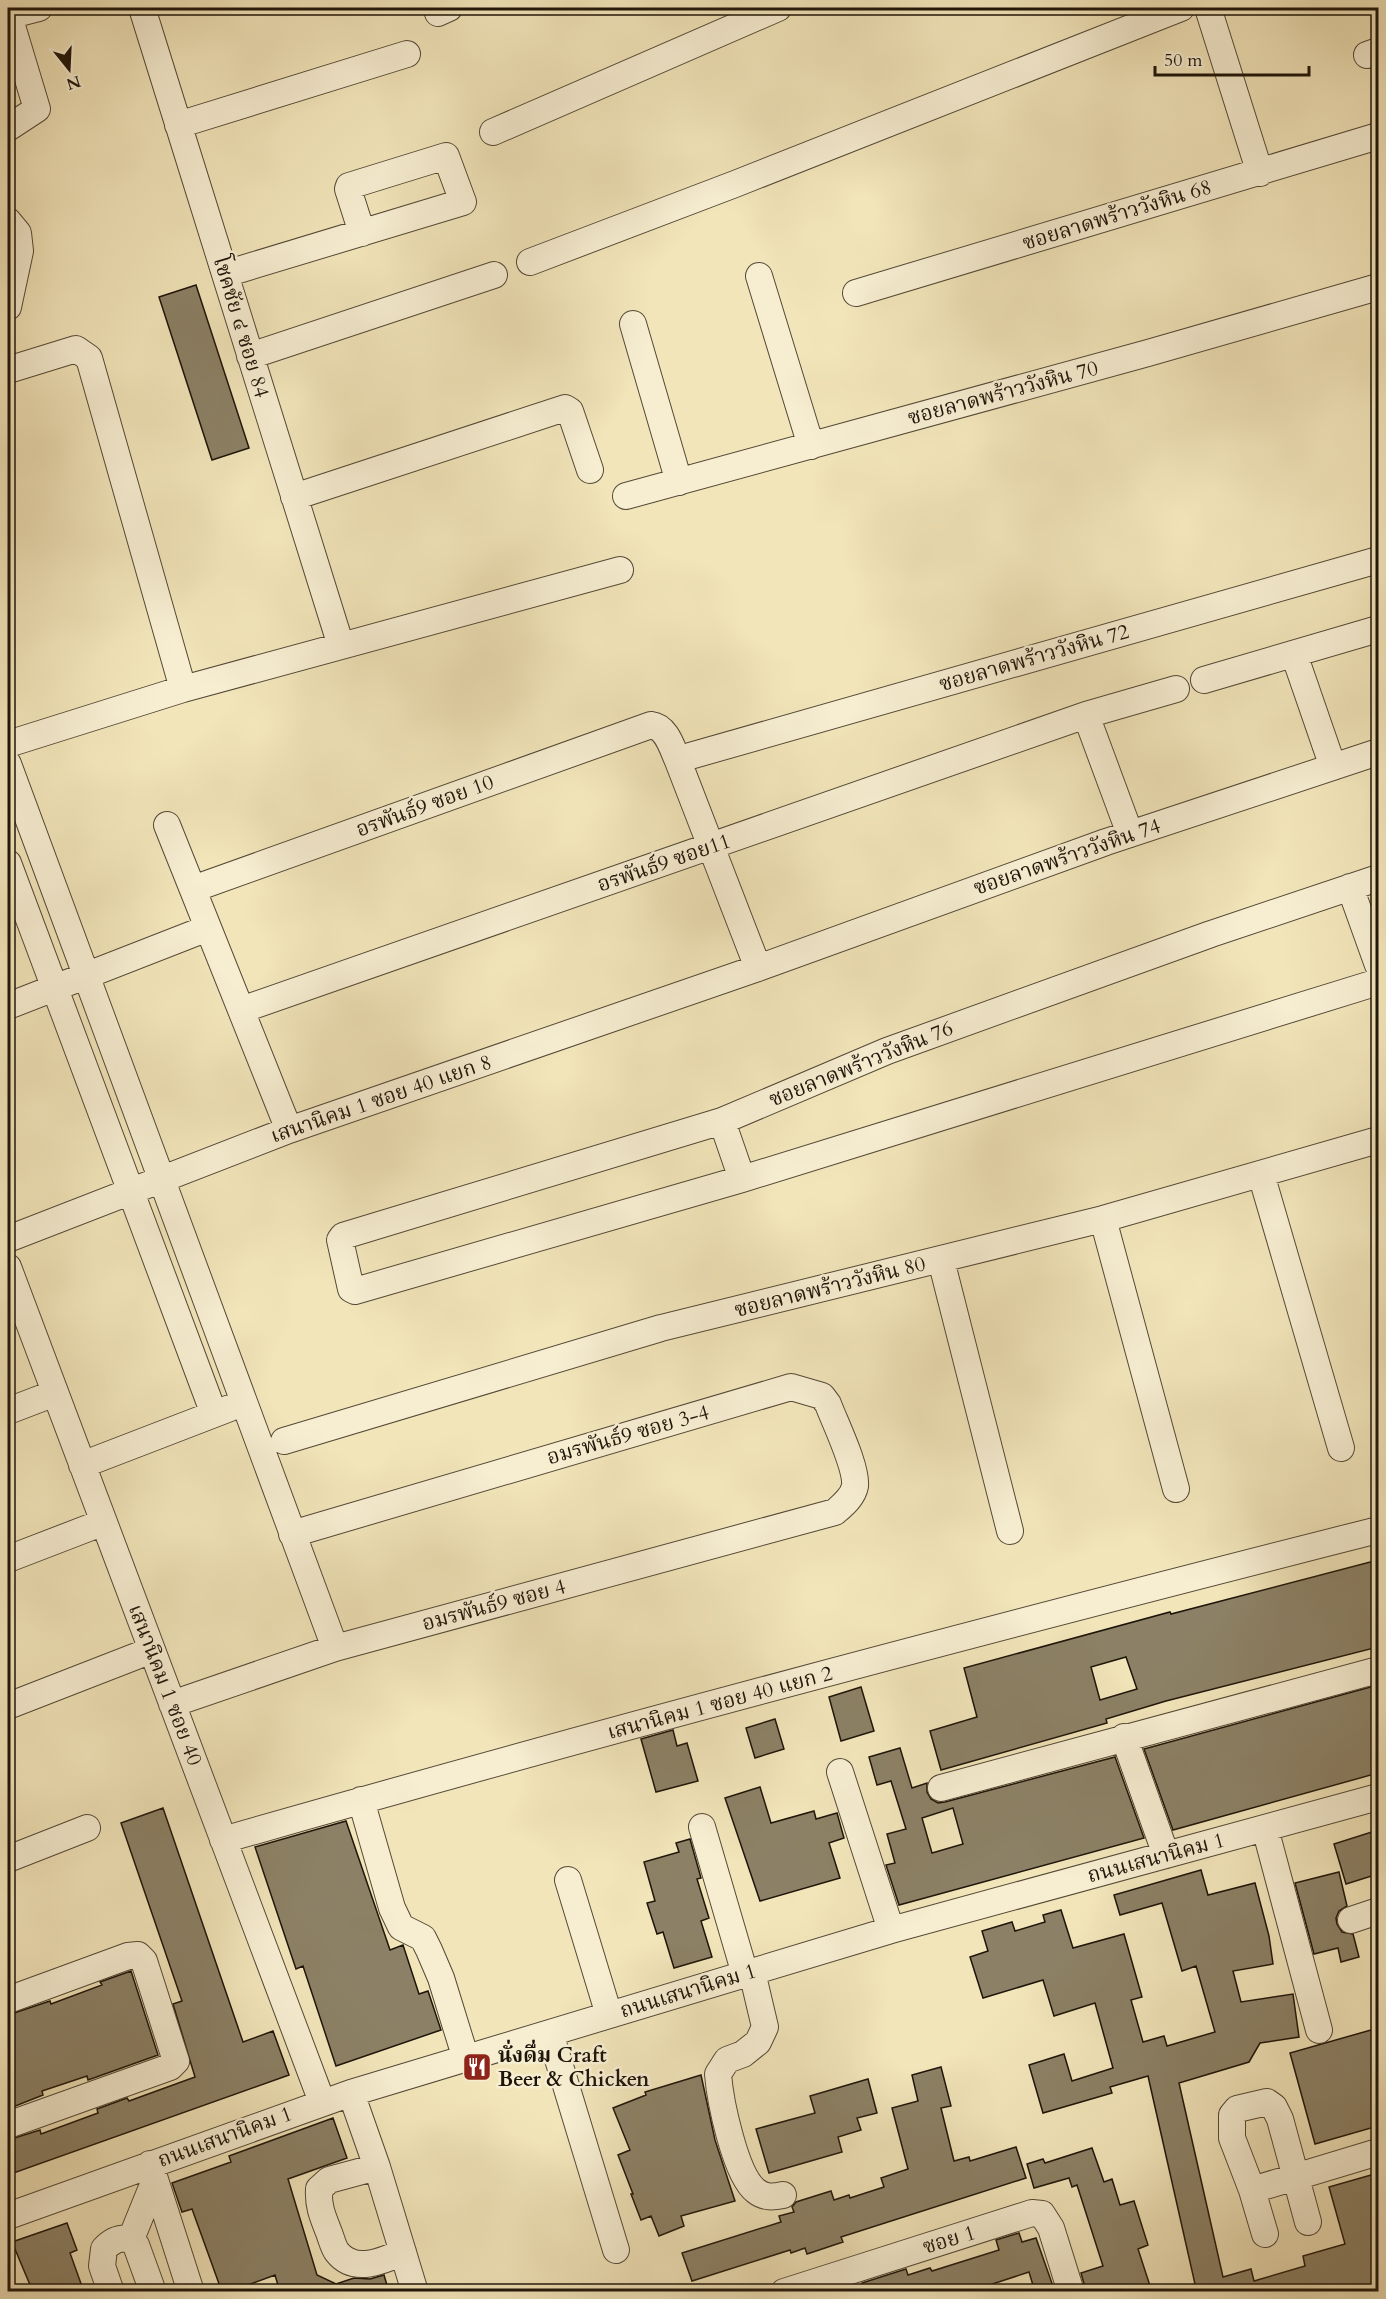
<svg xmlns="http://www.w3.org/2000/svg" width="1386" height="2299" font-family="Cardo,'Noto Serif Thai',serif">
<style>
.building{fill:#8c8166;stroke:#1e150a;stroke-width:1.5;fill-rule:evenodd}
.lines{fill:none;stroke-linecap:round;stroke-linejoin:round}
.minor-casing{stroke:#534936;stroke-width:28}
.minor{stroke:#f7eed2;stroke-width:26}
.labels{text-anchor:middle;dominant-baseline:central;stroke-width:5;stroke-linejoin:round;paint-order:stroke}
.street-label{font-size:21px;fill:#1e150a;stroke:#f7eed2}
.poi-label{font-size:21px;font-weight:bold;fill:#1e150a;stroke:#f7eed2;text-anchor:start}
</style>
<rect width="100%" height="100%" fill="#f2e5ba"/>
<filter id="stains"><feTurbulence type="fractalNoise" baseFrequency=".00333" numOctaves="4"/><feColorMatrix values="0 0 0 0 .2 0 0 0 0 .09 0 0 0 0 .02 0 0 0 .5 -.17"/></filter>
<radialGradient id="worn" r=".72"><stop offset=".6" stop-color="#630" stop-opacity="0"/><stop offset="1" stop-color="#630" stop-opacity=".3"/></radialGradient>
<!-- building -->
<path class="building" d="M196,285L249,448L212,460L159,297Z
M1378,1560V1647L1166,1701L1106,1719L1107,1723L941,1770L930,1731L977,1717L964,1668L1170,1612L1171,1614ZM1126,1657L1137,1689L1100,1700L1091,1667Z
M1378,1685V1773L1173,1830L1144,1749Z
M861,1687L874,1731L841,1741L829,1697Z
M775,1719L784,1749L755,1758L746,1728Z
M673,1730L677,1746L687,1743L698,1781L656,1792L641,1739Z
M900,1748L912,1788L927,1783V1792L931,1799L938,1803L945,1802L1115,1757L1144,1838L899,1905L886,1865L895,1863L887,1834L906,1829L891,1781L877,1785L869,1757ZM953,1808L963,1844L932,1853L922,1818Z
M760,1787L771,1823L814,1811L816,1819L837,1813L844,1838L829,1843L840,1878L760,1901L725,1798Z
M163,1808L243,2042L273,2031L289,2075L8,2175V2140L40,2130L41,2134L98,2113L97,2109L127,2098L129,2101L195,2077L173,2004L182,2001L121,1823Z
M346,1821L390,1950L403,1945L419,1994L428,1991L441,2030L336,2066L303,1966L296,1969L255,1847Z
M1378,1830V1874L1346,1884L1334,1844Z
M690,1839L701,1878L697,1879L709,1918L701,1921L712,1957L674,1968L663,1932L657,1934L647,1903L655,1901L644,1862L679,1852L676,1843Z
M1201,1870L1208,1895L1255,1883L1269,1936L1273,1964L1233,1971L1241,2002L1293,1994L1299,2037L1260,2043L1249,2062L1179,2083L1223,2277L1251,2269L1254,2281L1305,2266L1303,2256L1345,2244L1329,2187L1378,2173V2289L1369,2292H1188L1187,2286L1195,2284L1148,2076L1110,2087L1112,2093L1043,2113L1029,2065L1064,2054L1072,2081L1113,2068L1095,2003L1054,2016L1043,1980L983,1998L970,1957L988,1951L982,1931L1012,1922L1015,1931L1045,1922L1043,1915L1061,1910L1073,1948L1124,1934L1142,1997L1131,2000L1143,2042L1164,2036L1167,2046L1215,2032L1196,1966L1182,1971L1162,1903L1120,1915L1114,1895Z
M1339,1872L1347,1906L1339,1911L1336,1918L1337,1924L1342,1932L1353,1934L1359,1957L1341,1962L1338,1948L1314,1954L1295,1883Z
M131,1971L158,2055L88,2080L87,2076L42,2091L43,2095L8,2109V2015L50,2001L51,2004L102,1985L100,1982Z
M1378,2028V2126L1315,2144L1290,2053Z
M941,2067L951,2106L941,2108L954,2161L969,2157L970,2161L1016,2147L1026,2178L841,2237L843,2242L807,2254L805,2248L791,2253L790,2250L692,2281L682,2253L781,2222L779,2216L794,2212L792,2207L796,2202L831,2191L834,2200L849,2195L850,2198L884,2187L881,2178L908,2169L892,2108L918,2101L912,2075Z
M701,2075L715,2140L735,2201L681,2216L684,2226L659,2236L651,2216L641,2220L631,2194H633L618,2155L630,2150L613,2108L646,2095L645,2092Z
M868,2079L877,2113L857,2118L861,2130L838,2137L842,2152L769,2173L756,2129L815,2113L810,2096Z
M333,2118L347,2158L288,2179L317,2275L336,2284L354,2278L370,2279L384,2275L389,2292H280L275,2275L229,2292H222L192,2209L182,2212L172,2183L231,2162L229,2156Z
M1092,2148L1104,2182L1112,2179L1120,2205L1134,2201L1148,2245L1138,2249L1152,2292H1106L1104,2285L1086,2291L1081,2273L1103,2266L1077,2185L1072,2187L1069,2178L1034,2188L1027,2164L1043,2159L1045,2163Z
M67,2223L77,2250L70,2253L84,2292H33L12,2242Z
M1019,2233L1022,2242L1036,2238L1055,2292H1035L1029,2272L968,2292H864L862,2283L906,2269L908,2275L930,2268L932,2271L999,2250L996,2240Z"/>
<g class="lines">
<!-- minor casing -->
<g class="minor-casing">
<path id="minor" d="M142,8L341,646
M1208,8L1260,173
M438,13L449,8
M8,16L39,8
M1367,55L1378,51
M178,125L407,54
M8,128L37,109L9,16
M493,132L778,8
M8,221L18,233L20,251L8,307
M530,262L735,184L1181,8
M225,274L463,202L446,156L349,186L348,189L362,233
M759,276L811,446
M856,293L1378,136
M633,324L679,482
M250,356L494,275
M8,370L76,349L89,358L183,689
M626,496L1148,353L1378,287
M294,497L565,408L570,411L590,470
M1294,654L1333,767
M1204,680L1378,629
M1086,715L1130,834
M8,744L183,689L620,570
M690,756L1378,560
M8,764L335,1648
M167,825L289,1130
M8,863L214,1414
M1378,878L1211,934L887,1051L722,1121L343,1236L340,1240L351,1289L355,1291L742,1179L1378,982
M1350,887L1378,965
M193,889L651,725C667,727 672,748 678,761L758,968
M8,1006L208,928
M241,1010L1086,715L1176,689
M722,1121L742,1179
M1261,1174L1341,1448
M1103,1219L1176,1489
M8,1239L289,1130L758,968L1106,842L1378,752
M941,1260L1010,1531
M8,1267L322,2102
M8,1411L55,1393
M284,1441L661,1328L1103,1219L1378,1140
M82,1465L230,1408
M8,1559L104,1522
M172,1704L335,1648L835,1512C843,1505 853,1497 855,1486C857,1467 835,1423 828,1404L822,1396L791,1387L292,1534
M8,1706L152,1650
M1124,1737L1166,1855
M840,1772L891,1930
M941,1788L1378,1670
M361,1800L392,1908L401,1927L423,1938L429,1950L441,1978L466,2059
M702,1827L745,1974
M1265,1828L1319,2030
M223,1840C606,1730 992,1628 1378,1530
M8,1859L87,1828
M568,1880L609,2015
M1351,1920L1378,1911
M752,1972L765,2027L758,2042L743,2054L727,2060L718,2074C720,2100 735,2175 756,2191C765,2198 773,2197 783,2195
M8,2000L128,1956L138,1955L144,1961L176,2061L170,2067L8,2125
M550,2033L616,2250
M351,2093L377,2167L415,2292
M150,2164L191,2292
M377,2167L329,2180L319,2189C318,2205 322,2215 328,2230C331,2237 333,2247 337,2252C354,2274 383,2261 403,2252
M1252,2190L1378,2152
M8,2216L351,2093L891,1930L1378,1797
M1265,2234L1252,2190L1232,2138V2115L1237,2109L1267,2102L1274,2107L1280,2119L1308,2222
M111,2292L102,2266L104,2249C112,2240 120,2237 131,2239
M153,2292L136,2245L131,2239L155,2180
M784,2292L1032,2213L1042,2214L1051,2228L1071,2292"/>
</g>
<!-- minor -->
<use href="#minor" class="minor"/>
</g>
<!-- icons -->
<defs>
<g id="restaurant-square" transform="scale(1.5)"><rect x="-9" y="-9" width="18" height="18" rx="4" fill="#8f2418" stroke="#f7eed2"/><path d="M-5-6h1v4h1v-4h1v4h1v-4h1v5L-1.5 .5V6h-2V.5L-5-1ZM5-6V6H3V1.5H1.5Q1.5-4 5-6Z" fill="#fff"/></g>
</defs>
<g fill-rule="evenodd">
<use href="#restaurant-square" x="477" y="2067"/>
</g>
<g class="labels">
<!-- street labels -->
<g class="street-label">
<text transform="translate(1117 215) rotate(-17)">ซอยลาดพร้าววังหิน 68</text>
<text transform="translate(241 327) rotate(73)">โชคชัย ๔ ซอย 84</text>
<text transform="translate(1003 393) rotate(-15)">ซอยลาดพร้าววังหิน 70</text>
<text transform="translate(1034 658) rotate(-16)">ซอยลาดพร้าววังหิน 72</text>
<text transform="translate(425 806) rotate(-20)">อรพันธ์9 ซอย 10</text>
<text transform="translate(1067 857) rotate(-19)">ซอยลาดพร้าววังหิน 74</text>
<text transform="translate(664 863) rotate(-19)">อรพันธ์9 ซอย11</text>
<text transform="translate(861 1064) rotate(-22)">ซอยลาดพร้าววังหิน 76</text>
<text transform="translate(381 1099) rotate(-19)">เสนานิคม 1 ซอย 40 แยก 8</text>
<text transform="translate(830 1287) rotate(-14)">ซอยลาดพร้าววังหิน 80</text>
<text transform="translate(628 1435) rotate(-16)">อมรพันธ์9 ซอย 3-4</text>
<text transform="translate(494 1605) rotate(-15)">อมรพันธ์9 ซอย 4</text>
<text transform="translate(165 1685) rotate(69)">เสนานิคม 1 ซอย 40</text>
<text transform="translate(720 1703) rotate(-15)">เสนานิคม 1 ซอย 40 แยก 2</text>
<text transform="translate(1156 1858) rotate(-15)">ถนนเสนานิคม 1</text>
<text transform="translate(688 1991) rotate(-17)">ถนนเสนานิคม 1</text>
<text transform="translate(225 2137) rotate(-20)">ถนนเสนานิคม 1</text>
<text transform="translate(949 2240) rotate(-17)">ซอย 1</text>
</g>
<!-- poi labels -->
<g class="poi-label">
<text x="498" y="2055">นั่งดื่ม Craft<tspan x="498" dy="24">Beer &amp; Chicken</tspan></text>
</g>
</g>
<!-- margin -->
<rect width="1386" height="2299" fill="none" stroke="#f2e5ba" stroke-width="30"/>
<rect x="9" y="9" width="1368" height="2281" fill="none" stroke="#1e150a" stroke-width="3"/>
<rect x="15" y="15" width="1356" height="2269" fill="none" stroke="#1e150a" stroke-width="1.5"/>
<!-- north arrow -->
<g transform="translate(69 69) rotate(162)" stroke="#f7eed2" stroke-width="4.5" paint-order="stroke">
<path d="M0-4.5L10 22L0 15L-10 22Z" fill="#1e150a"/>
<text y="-9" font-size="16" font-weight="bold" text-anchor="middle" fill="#1e150a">N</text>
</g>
<!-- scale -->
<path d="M1155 66v9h154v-9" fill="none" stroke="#1e150a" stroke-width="3"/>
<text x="1164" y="66" font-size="18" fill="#1e150a" stroke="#f7eed2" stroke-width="4.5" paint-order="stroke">50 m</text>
<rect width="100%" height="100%" filter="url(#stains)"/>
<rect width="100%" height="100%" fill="url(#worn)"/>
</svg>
